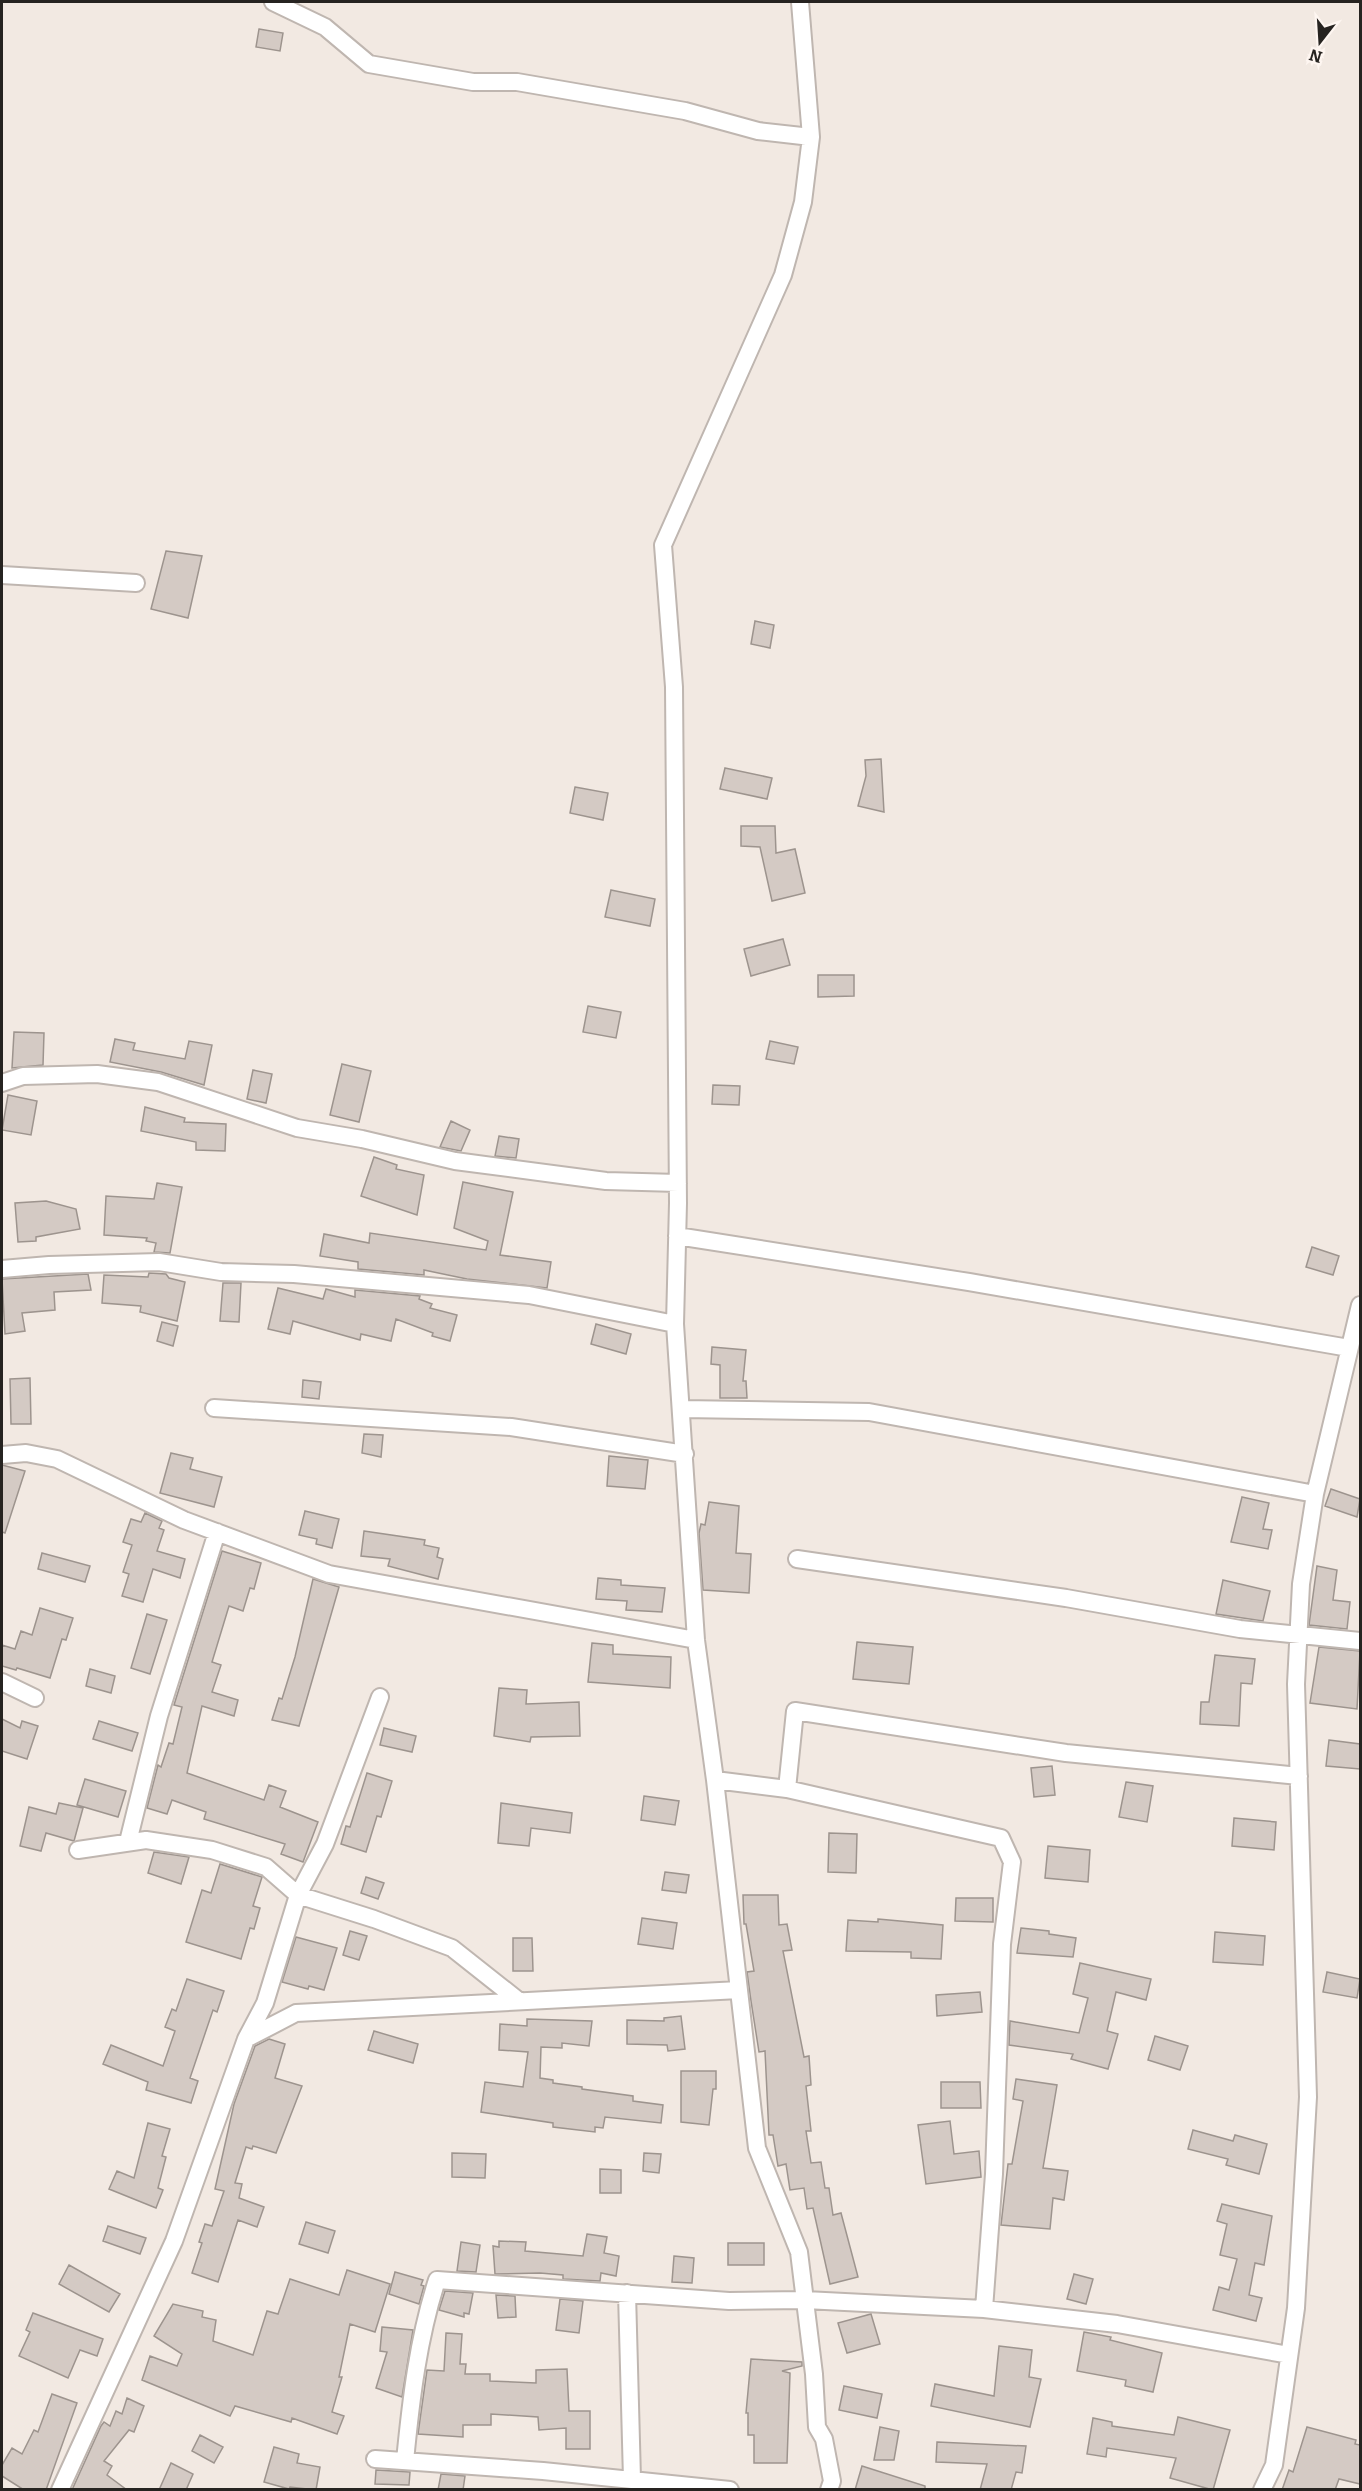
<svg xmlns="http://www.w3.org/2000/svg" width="1362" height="2491" font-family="Bitter,serif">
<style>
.building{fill:#d4cac4;stroke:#9d948e;stroke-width:1.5}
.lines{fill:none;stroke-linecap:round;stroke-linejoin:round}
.street-casing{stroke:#bfb6b0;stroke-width:20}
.street{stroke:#fff;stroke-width:16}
</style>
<rect width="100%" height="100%" fill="#f2e9e2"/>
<!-- building -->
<path class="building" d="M259,29L283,33L280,51L256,47Z
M166,551L202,556L188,618L151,609Z
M755,621L774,625L770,648L751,644Z
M881,759L884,812L858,806L866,776L865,760Z
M725,768L772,778L767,799L720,789Z
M575,787L608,793L603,820L570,813Z
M741,826H775L776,853L795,849L805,893L772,901L760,847L741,846Z
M611,890L655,899L650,926L605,917Z
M783,939L790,965L751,976L744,949Z
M818,975H854V996L818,997Z
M588,1006L621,1012L616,1038L583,1032Z
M14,1032L44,1033L43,1065L12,1068Z
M115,1039L135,1043L133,1050L185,1059L189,1041L212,1045L204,1085L161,1072L110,1062Z
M770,1041L798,1047L794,1064L766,1059Z
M342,1064L371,1071L359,1122L330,1115Z
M253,1070L272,1074L266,1103L247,1099Z
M713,1085L740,1086L739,1105L712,1104Z
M8,1095L37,1101L31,1135L2,1130Z
M145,1107L185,1118L184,1122L226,1124L225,1151L196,1150V1142L141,1131Z
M451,1121L470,1130L461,1151L440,1147Z
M499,1136L519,1139L516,1158L495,1156Z
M374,1157L397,1165L396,1169L424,1175L417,1215L361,1196Z
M463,1182L513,1192L500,1255L551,1262L547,1288L467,1279L424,1270V1275L358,1269V1262L320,1256L324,1234L369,1243L370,1233L486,1250L488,1241L454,1228Z
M157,1183L182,1187L170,1253L154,1252L156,1243L146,1241L147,1238L104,1235L106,1196L154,1199Z
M46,1201L76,1209L80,1229L36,1237V1241L18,1242L15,1203Z
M1312,1247L1339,1256L1333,1275L1306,1267Z
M149,1273L166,1274L169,1278L185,1282L177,1321L140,1312L141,1306L102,1303L104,1275L148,1277Z
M88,1274L91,1290L54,1292L55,1310L22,1313L25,1331L5,1334L2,1279Z
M223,1283H241L239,1322L220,1321Z
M278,1288L323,1299L326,1289L355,1297V1290L420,1296L419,1299L432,1304L430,1308L457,1315L450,1341L432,1336L433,1333L396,1319L391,1341L361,1334L360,1340L293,1321L290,1334L268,1329Z
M162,1322L178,1326L173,1346L157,1341Z
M596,1324L631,1334L626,1354L591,1344Z
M712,1347L746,1350L743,1381H746L747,1398H720V1365L711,1364Z
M30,1378L31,1424H11L10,1379Z
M303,1380L321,1382L319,1399L302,1397Z
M364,1434L383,1435L381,1457L362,1453Z
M171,1453L193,1458L190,1469L222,1477L214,1507L160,1493Z
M609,1456L648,1460L645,1489L607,1486Z
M2,1465L25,1471L5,1533L2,1532Z
M1331,1489L1360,1499L1357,1517L1325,1506Z
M1242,1497L1269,1503L1263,1529L1272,1530L1268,1549L1231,1542Z
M709,1502L739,1506L736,1553L751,1554L749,1593L703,1590L699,1533L701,1524L705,1525Z
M305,1511L339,1519L332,1548L316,1544L317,1539L299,1535Z
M145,1513L162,1521L159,1528L164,1530L157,1551L185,1559L180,1578L153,1569L143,1602L122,1596L129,1574L123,1572L132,1545L123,1542L131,1519L141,1522Z
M364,1531L425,1540L424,1545L439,1548L437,1557L443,1559L438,1579L388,1566L390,1559L361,1556Z
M222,1551L261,1563L254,1589L250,1588L243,1611L229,1606L212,1662L221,1665L212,1692L238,1700L234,1716L202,1706L187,1773L264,1800L269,1785L286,1791L280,1807L318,1822L303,1862L281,1854L285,1844L204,1819L206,1812L172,1800L167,1814L147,1808L158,1765L161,1767L169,1743L173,1744L182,1707L174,1705Z
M42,1553L90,1566L85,1582L38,1569Z
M1317,1566L1337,1570L1333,1600L1350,1602L1347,1629L1309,1625Z
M598,1578L621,1580V1585L665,1588L662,1612L626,1610L627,1601L596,1599Z
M313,1579L339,1587L299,1726L272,1720L279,1698L282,1699L295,1657Z
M1223,1580L1270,1591L1263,1621L1216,1614Z
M40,1608L73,1618L66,1640L62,1639L50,1678L17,1668L16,1670L2,1666V1645L15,1649L21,1631L32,1635Z
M147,1614L167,1620L150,1674L131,1668Z
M857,1642L913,1647L909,1684L853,1679Z
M592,1643L613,1645V1654L671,1657L670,1688L588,1682Z
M1319,1647L1360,1651L1357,1709L1310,1703Z
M1215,1655L1255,1659L1252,1684L1241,1683L1239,1726L1200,1724L1201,1702H1209Z
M90,1669L115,1676L111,1693L86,1686Z
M499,1688L527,1690L526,1704L579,1702L580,1736L531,1737L530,1742L494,1736Z
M2,1719L20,1728L22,1721L38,1726L27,1759L2,1751Z
M99,1721L138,1733L132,1751L93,1739Z
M384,1728L416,1736L412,1752L380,1745Z
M1329,1740L1360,1744V1769L1326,1766Z
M1052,1766L1055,1795L1034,1797L1031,1768Z
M367,1773L392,1781L381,1817L377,1816L366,1852L341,1844L346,1826L350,1827Z
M85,1779L126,1791L118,1817L77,1805Z
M1126,1782L1153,1786L1147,1822L1119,1817Z
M644,1796L679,1801L675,1825L641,1820Z
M59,1803L83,1808L74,1841L46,1833L41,1851L20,1846L29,1807L56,1814Z
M501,1803L572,1813L570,1833L531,1828L529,1846L498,1843Z
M1234,1818L1276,1822L1274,1850L1232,1846Z
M829,1833L857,1834L856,1873L828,1872Z
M1048,1846L1090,1850L1088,1882L1045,1878Z
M154,1852L189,1857L181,1884L148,1873Z
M220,1864L262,1877L253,1906L260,1908L254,1929L250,1928L241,1959L186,1942L202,1890L211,1893Z
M665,1872L689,1875L686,1893L662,1890Z
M366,1877L384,1883L378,1899L361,1893Z
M743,1895H778L779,1925L787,1924L792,1950L783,1951L804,2057L809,2056L811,2085L806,2086L811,2131H806L811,2163L821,2162L825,2188H829L833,2215L841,2213L858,2277L830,2284L813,2208L807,2209L804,2188L790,2190L786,2164L778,2166L773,2135H769L765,2051L759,2052L751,2001L747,1972L754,1971L746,1924H744Z
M956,1898H993V1922L955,1921Z
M642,1918L677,1923L673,1949L638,1944Z
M878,1919L943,1925L941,1959L911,1958V1952L846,1951L848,1920L878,1922Z
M1021,1928L1049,1931V1934L1076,1938L1073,1957L1017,1953Z
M350,1931L367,1936L359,1960L343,1955Z
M1215,1932L1265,1936L1263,1965L1213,1962Z
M296,1937L337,1948L324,1990L309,1986L308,1989L282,1982Z
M513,1938H532L533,1971H513Z
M1080,1963L1151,1979L1146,2000L1116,1992L1107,2031L1118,2034L1108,2069L1071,2059L1073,2054L1009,2045L1010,2021L1079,2033L1088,1998L1073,1994Z
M1327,1972L1360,1979L1357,1998L1323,1992Z
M187,1979L224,1991L217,2012L213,2010L190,2078L198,2081L191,2103L146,2090L148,2082L103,2064L111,2045L163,2066L175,2031L165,2027L172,2009L176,2011Z
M980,1992L982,2012L937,2016L936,1995Z
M681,2016L685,2049L668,2051L667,2045L627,2044V2020L664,2021V2018Z
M527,2019L592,2021L589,2046L562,2043V2048L541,2047L540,2078L553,2080V2083L582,2087V2089L633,2096V2101L663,2105L661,2123L605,2117L603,2128L595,2127V2132L553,2127V2123L481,2112L485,2082L523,2087L528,2052L499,2050L500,2024L527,2026Z
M374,2031L418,2044L413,2063L368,2050Z
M1155,2036L1188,2046L1180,2070L1148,2060Z
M269,2039L285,2044L275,2078L302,2086L276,2153L253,2146L252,2149L246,2147L235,2183L242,2184L239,2198L264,2207L257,2227L238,2220L218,2282L192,2273L202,2243L199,2242L205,2224L212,2226L224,2191L215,2189L234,2104L255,2046Z
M681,2071H716V2089H713L709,2125L681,2122Z
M1016,2079L1057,2085L1043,2168L1068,2171L1064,2200L1053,2198L1050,2229L1001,2225L1008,2164H1012L1023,2101L1013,2099Z
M941,2082H980L981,2108H941Z
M950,2121L954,2154L979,2151L981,2177L926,2184L918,2125Z
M148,2123L170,2129L162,2156L166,2157L158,2188L163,2190L156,2208L109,2189L117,2171L134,2178Z
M1193,2130L1233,2141L1235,2135L1267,2144L1259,2174L1226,2165L1228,2159L1188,2149Z
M452,2153L486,2154L485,2178L452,2177Z
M644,2153L661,2154L659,2173L643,2171Z
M600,2169L621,2170V2193H600Z
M1222,2204L1272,2216L1264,2265L1255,2263L1249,2295L1262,2298L1256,2321L1213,2310L1219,2287L1229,2290L1237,2259L1220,2255L1227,2224L1217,2221Z
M306,2222L335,2231L328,2253L299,2244Z
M108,2226L146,2238L140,2254L103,2241Z
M587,2234L607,2237L604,2253L619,2256L616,2276L601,2273L600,2281L563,2279V2275L540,2273L495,2274L493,2246L499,2247V2241L526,2242L525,2251L583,2256Z
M461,2242L480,2245L476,2272L457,2271Z
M728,2243H764V2265H728Z
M674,2256L694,2258L692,2283L672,2282Z
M69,2265L120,2294L109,2312L59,2284Z
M347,2270L390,2284L375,2332L350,2324L339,2377H342L332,2412L344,2416L337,2434L292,2418L291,2422L235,2406L230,2416L142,2380L150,2356L177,2366L182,2354L154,2336L173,2304L203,2311L202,2317L216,2320L213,2341L253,2355L267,2311L278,2314L290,2279L339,2295Z
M395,2272L423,2280L421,2285L424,2286L419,2304L389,2294Z
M1074,2274L1093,2279L1086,2304L1067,2299Z
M445,2291L473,2293L469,2314L464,2313V2317L439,2310Z
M496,2295L515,2296L516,2317L498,2318Z
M560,2299L583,2301L579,2333L556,2330Z
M33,2313L103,2339L97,2356L80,2350L68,2378L19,2356L30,2332L26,2330Z
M871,2314L880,2344L847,2353L838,2323Z
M382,2327L413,2330L402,2397L376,2388L387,2352L380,2351Z
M1084,2332L1111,2337L1110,2340L1162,2353L1153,2392L1125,2386L1126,2380L1077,2371Z
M446,2333L462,2334L460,2364H466L465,2374H490V2381L536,2383V2370L567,2369L569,2411H590V2449H566V2428L539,2430L538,2417L491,2414V2425H463V2437L418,2434L427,2370L444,2371Z
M999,2346L1032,2350L1029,2377L1041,2379L1030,2427L931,2406L935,2384L994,2396Z
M751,2359L802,2362V2366L782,2371L790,2373L787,2463H754V2435H748V2413H746Z
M844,2386L882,2394L877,2418L839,2410Z
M52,2394L77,2403L46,2490H24L2,2476V2465L12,2448L22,2454L34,2430L38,2432Z
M127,2398L144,2406L134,2432L129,2430L104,2461L112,2466L107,2475L127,2490H72L101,2426L104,2422L110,2426L116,2411L122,2414Z
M1178,2417L1230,2430L1213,2490L1170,2478L1176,2458L1107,2448L1106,2457L1087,2454L1093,2418L1112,2422V2426L1174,2435Z
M880,2427L899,2431L894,2460H874Z
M1307,2427L1356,2440L1355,2444L1360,2445V2484L1339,2479L1335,2490H1282L1289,2470L1293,2472Z
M200,2435L223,2447L214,2463L192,2451Z
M937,2442L1026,2446L1022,2473L1016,2472L1011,2490H980L987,2464L936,2462Z
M274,2447L299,2454L297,2463L320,2467L316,2490L290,2487L289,2489L264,2482Z
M171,2463L193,2474L186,2490H159Z
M862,2466L925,2486V2490H855Z
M376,2470L410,2472L409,2485L375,2484Z
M441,2474L465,2476L463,2490H438Z"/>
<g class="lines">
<!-- street casing -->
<g class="street-casing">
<path id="street" d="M273,2L325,27L369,64L473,82H517L685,111L758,131L811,137
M800,2L811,137L803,202L783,275L663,545L674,687L678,1203L675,1324L696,1640L715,1780L757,2148L799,2252L814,2374L817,2427L824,2439L832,2481L829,2490
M2,575L136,583
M2,1083L23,1076L97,1074L158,1082L297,1128L362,1139L455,1161L606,1181L678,1183
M677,1236L969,1282L1349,1348
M2,1269L49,1265L159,1262L221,1272L294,1274L529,1295L675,1324
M214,1408L511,1427L685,1454
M682,1409L869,1412L1315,1494
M2,1455L26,1453L57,1459L184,1520L329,1574L696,1640
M797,1559L1066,1598L1240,1629L1360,1641
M2,1682L35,1698
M715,1780L787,1789L1001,1838L1012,1862L1002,1944L994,2174L984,2309
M787,1789L795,1711L1066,1753L1299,1776
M128,1842L159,1716L217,1532
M78,1850L146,1840L212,1850L266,1867L298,1895L374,1919L452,1948L519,2001
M246,2039L265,2003L298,1895L325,1844L380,1697
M627,2293L632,2479
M375,2459L543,2471L730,2490
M405,2461C411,2399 418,2339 437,2280L729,2301L805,2300L984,2309L1117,2324L1289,2355
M60,2490L174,2241L246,2039L296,2013L739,1990
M1262,2490L1274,2465L1296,2308L1308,2097L1296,1684L1301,1584L1315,1494L1360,1305"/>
</g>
<!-- street -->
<use href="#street" class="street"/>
</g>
<!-- border -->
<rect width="1362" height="2491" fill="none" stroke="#262320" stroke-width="6"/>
<!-- north arrow -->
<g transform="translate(1320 42) rotate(197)" stroke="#fef6f1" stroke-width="4.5" paint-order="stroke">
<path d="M0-4.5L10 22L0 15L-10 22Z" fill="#262320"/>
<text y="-9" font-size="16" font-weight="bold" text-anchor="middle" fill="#262320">N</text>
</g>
</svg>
